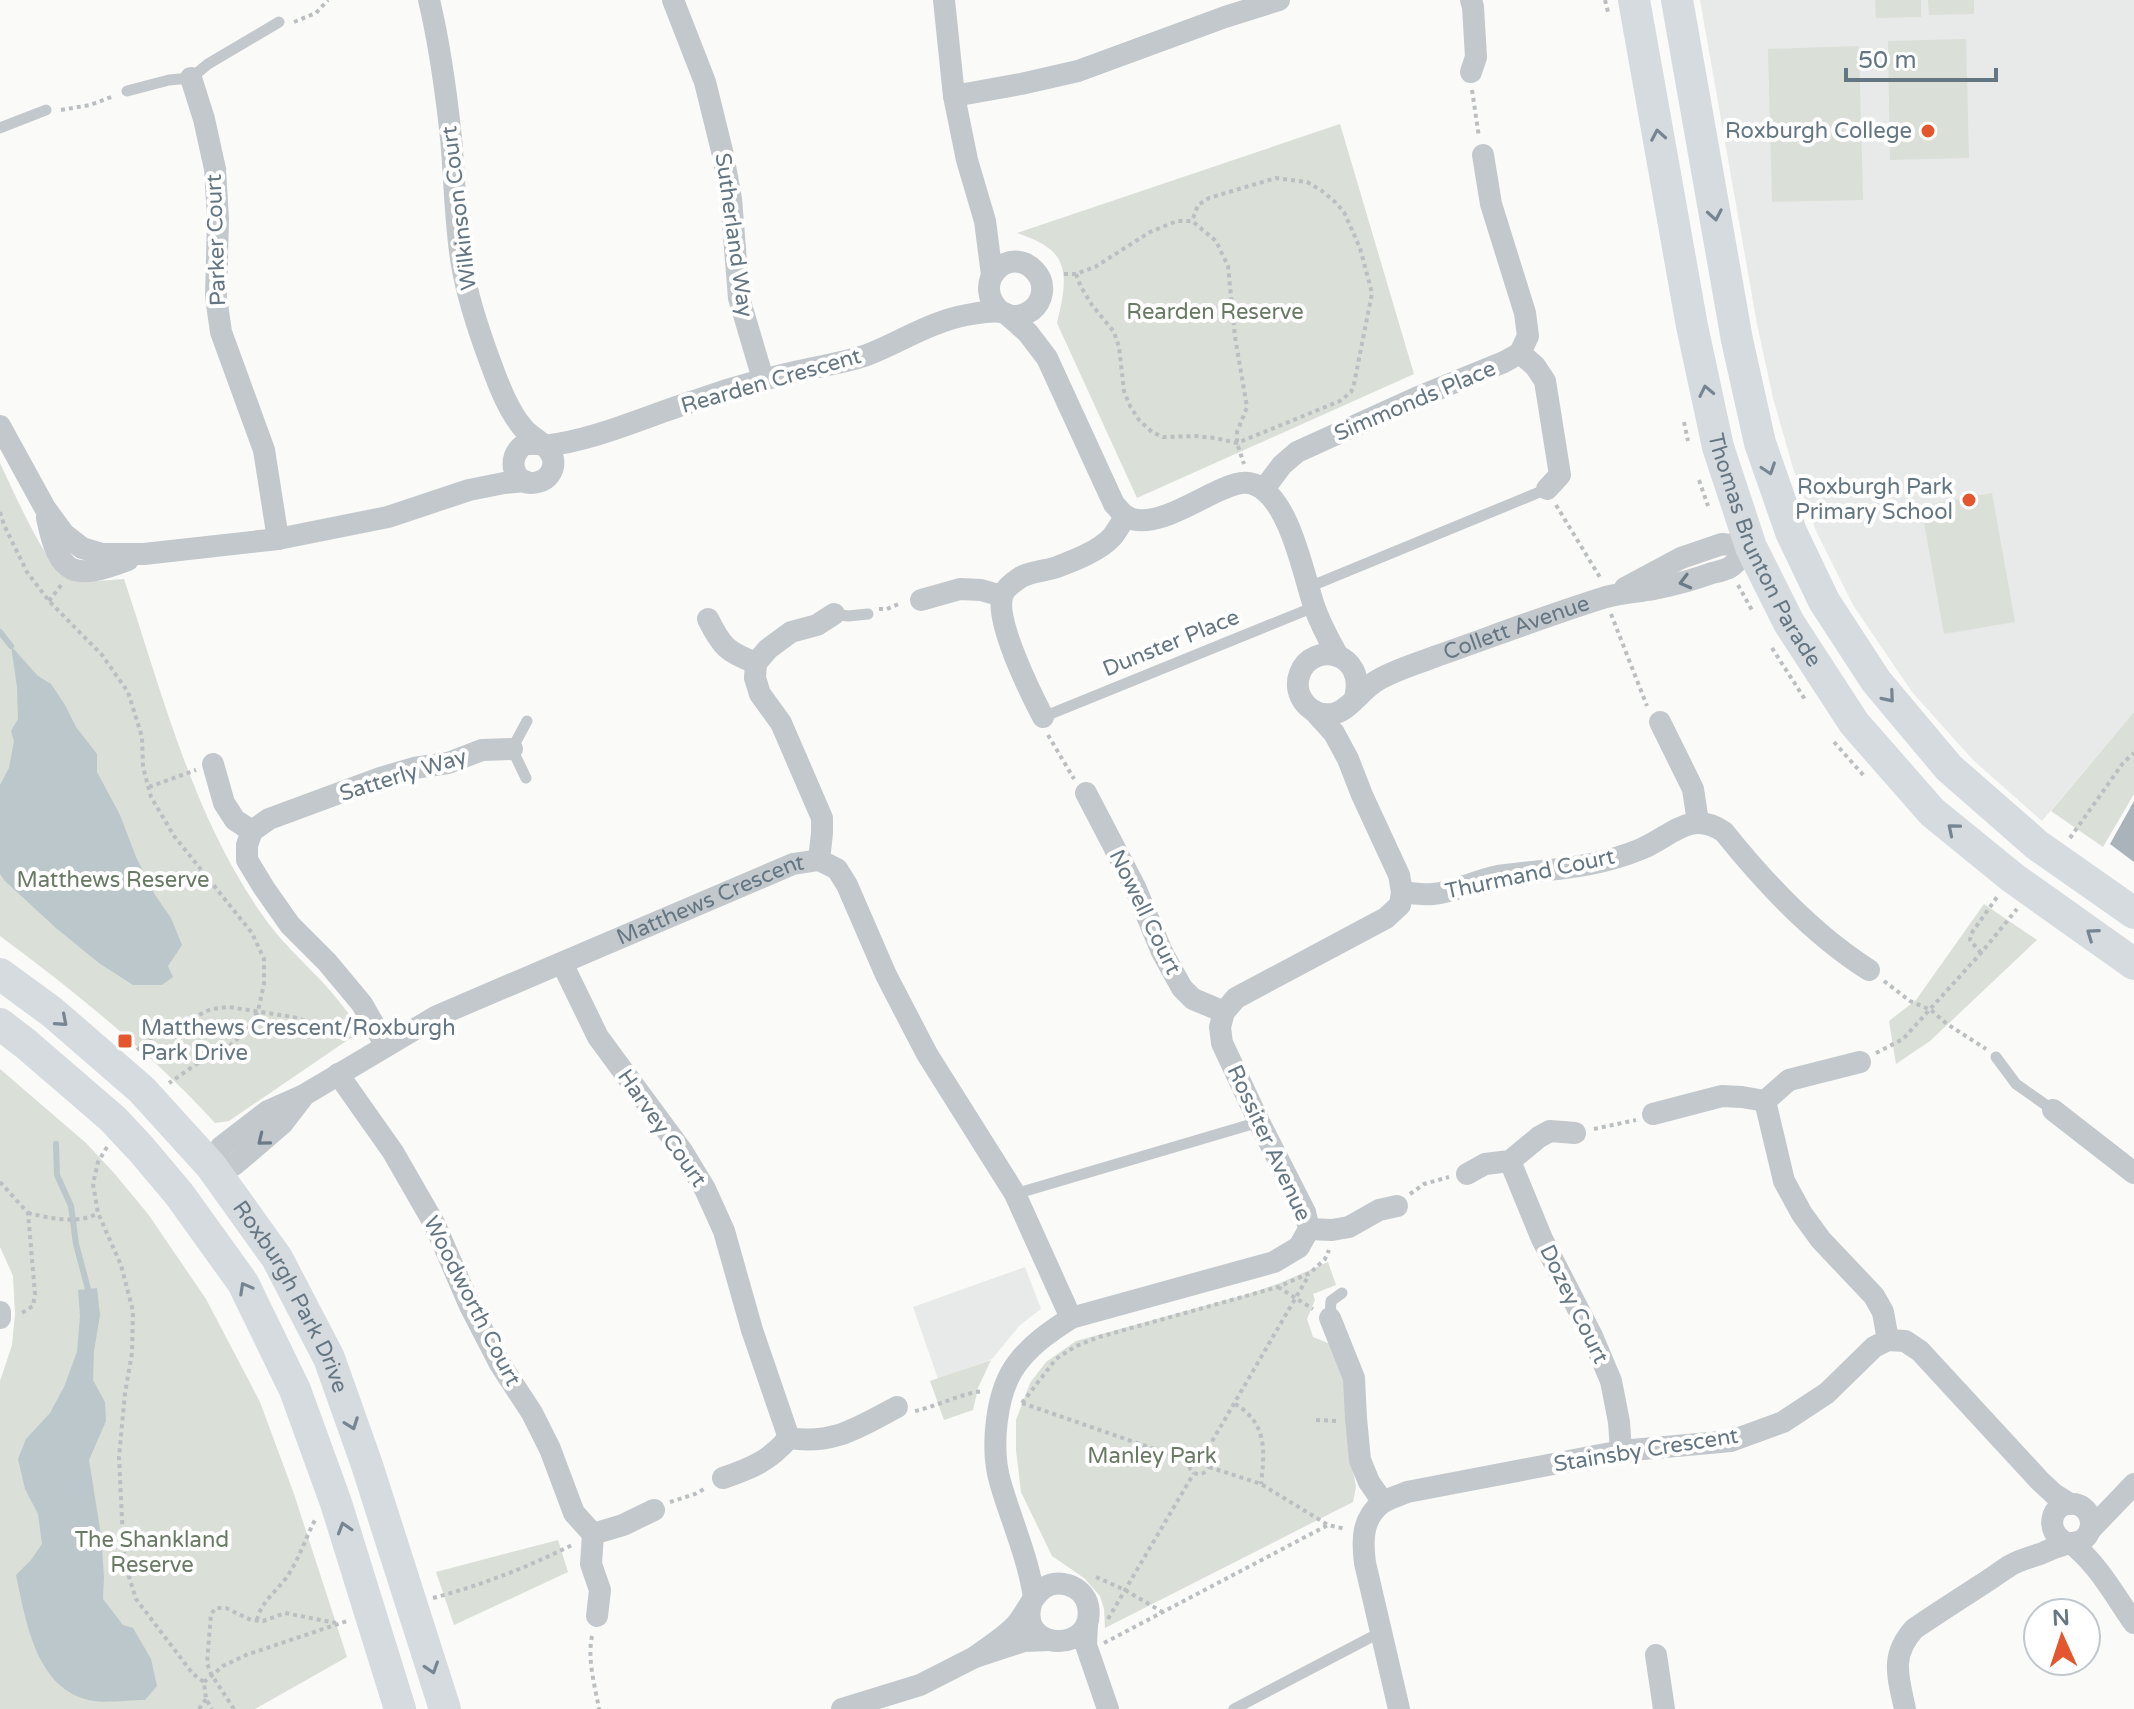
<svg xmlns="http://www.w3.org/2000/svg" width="2134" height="1709" font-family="'Varela Round',sans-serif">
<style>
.built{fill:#e8e9e9}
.green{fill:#dadfd7}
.water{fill:#bbc7cb}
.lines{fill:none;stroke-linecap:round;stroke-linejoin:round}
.stream{stroke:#bbc7cb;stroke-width:6}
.building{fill:#aab3b9}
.path{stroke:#bbbfc2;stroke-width:4;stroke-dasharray:4 4;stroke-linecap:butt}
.lane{stroke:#c3c8cc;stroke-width:11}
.street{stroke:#c3c8cc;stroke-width:22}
.secondary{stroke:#d6dbdf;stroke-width:32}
.oneway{stroke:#768591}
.oneway2{stroke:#6a7a87}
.poi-dot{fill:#e4572e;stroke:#fff;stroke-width:3}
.labels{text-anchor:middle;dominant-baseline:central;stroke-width:8;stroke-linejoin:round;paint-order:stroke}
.poi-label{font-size:22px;fill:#657683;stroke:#fff;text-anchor:end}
.street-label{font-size:22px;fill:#657683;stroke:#fff}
.park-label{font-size:22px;fill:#687a64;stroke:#fff}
</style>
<rect width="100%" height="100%" fill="#fafaf8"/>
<!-- built -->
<path class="built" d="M1700,0H2134V712L2042,821L1973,760L1912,692L1853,605L1816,531L1793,468L1773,398L1757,324Z
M1025,1267L1041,1309L1020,1325L992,1359L938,1379L913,1307Z"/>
<!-- green -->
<path class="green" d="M1875,0H1921V17L1876,18Z
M1928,0H1974V14L1929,15Z
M1966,39L1969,158L1890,160L1888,41Z
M1859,46L1863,200L1772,202L1768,49Z
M1340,124L1414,374L1137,498L1057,323C1062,300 1072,268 1051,250C1042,242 1028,237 1017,233Z
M0,463C11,486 47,569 67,577C84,584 105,580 124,579C162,692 192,814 261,913C279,940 304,962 326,986C337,998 347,1012 357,1024L355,1035L229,1121L215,1123C151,1053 77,993 0,936Z
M1992,493L2015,622L1944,634L1921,506Z
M2134,712V794L2103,847L2051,811Z
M1984,904L2037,940L1930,1041L1896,1064L1889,1021L1916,1000Z
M0,1069L86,1143L114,1173L148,1214L206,1299L260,1402L294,1494L347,1657L255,1709H0V1381L12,1345L15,1314L13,1276L0,1247Z
M1328,1262L1336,1285L1313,1294L1315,1300L1307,1319L1313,1337L1333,1345L1347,1384L1349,1447L1356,1487L1353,1502L1105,1628L1104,1609L1100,1596L1084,1578L1052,1556L1021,1492L1016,1450V1420L1030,1383L1046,1362L1076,1341L1248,1294L1280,1283Z
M991,1360L978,1388L973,1410L944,1420L930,1381Z
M558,1540L568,1572L454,1625L436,1572Z"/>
<!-- water -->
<path class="water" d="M11,646L38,676L51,684L65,705L76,727L97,754V772L120,815L136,857L155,895L171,918L182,945L168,966L173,977L162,985H133L99,963L56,928L5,881L0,874V785L9,768L14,741L11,731L18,719L17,687Z
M97,1288L100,1315L94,1351L93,1380L105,1402L106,1421L89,1460L101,1535L104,1577L103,1599L123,1625L133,1628L151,1659L157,1686L145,1700C130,1700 107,1703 94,1701C36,1692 26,1621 16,1575L31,1560L42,1544L38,1514L25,1489L18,1459L26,1439L50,1413L64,1387L77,1352L80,1316L78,1290Z"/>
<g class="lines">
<!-- stream -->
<path class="stream" d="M0,632L11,646
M56,1144L57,1175L71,1206L76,1244L88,1289"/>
</g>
<!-- building -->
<path class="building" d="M2134,801V862L2110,844Z"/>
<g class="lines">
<!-- path -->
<path class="path" d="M1605,0L1608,12
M294,22L316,13L328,0
M1472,90L1479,137
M61,110L90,105L114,96
M1064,274H1076L1095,267L1150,232L1177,221H1192L1216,241L1228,266L1235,337L1247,407L1237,432V443L1244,464
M1076,274L1081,287L1092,305L1114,332L1119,347L1124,391L1130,406L1139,420L1152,432L1163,437L1195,436L1215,438L1237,443L1340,401L1351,392L1354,384L1372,293L1360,248L1344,212L1335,202L1322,191L1307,182L1276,178L1209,198L1198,205L1192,221
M1684,422L1688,441
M1699,480L1708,506
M1556,505L1601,579
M0,512L4,525L27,572L49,601L102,655L128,692L142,737L143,767L151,797L174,836L252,933L264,959V984L258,1011L246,1031L224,1051L201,1061L169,1083
M1738,585L1753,612
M49,601L62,584
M879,609H887L901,603
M1611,614L1647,706
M1772,648L1806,701
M1048,735L1074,779
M1834,742L1865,777
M149,787L196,770
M2070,838L2123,763L2134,753
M1981,953L1970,940L1971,934L1997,897
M1884,981L1910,1001L1931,1010L1947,1024L1986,1049
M137,1050L151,1038L211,1009L229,1007L293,1017L343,1032H354
M1876,1053L1903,1039L1981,953L2017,909
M1594,1129L1636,1120
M107,1147L98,1162L93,1184L98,1213L121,1265L133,1311L132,1353L125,1393L119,1457L124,1561L136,1599L193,1674L204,1682L206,1699L212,1709
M0,1182L28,1213L35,1294L33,1306L20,1314
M1410,1194L1424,1184L1449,1177
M28,1213C49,1218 78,1225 98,1213
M1278,1287L1313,1309
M1022,1403L1056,1359L1076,1346L1099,1337L1278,1287L1310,1273L1325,1259L1329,1250
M1022,1403L1189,1461
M1235,1404C1267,1423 1265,1450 1261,1484
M915,1411C938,1406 959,1394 983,1391
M1316,1420L1338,1421
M1189 1464a10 10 0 1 1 20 0a10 10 0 1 1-20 0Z
M1204,1455L1309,1275
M1209,1467L1261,1484L1328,1525
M670,1502L695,1494L706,1488
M1096,1577L1125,1590L1164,1613
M433,1598C482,1585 528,1567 574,1544
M1108,1619L1194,1473
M257,1620C261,1602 275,1593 286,1578C299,1560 305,1539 315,1520
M592,1636C587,1659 595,1686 599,1709
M1104,1643L1328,1525L1346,1529
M204,1682L223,1666L246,1655L347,1621
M199,1709L206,1699
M234,1709L211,1674L207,1663L211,1614L216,1608H226L251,1620L263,1621L285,1613L336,1623"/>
<!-- lane -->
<path class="lane" d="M127,91L169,80L191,78L208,64L279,22
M0,128L46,110
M1309,587L1547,489
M834,614L848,616L868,614
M1043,717L1314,607
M526,778L512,749L527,721
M1996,1057L2016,1084L2053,1110
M1015,1194L1259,1122
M1330,1318L1331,1301L1342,1293
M1234,1709L1381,1632"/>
<!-- street -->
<g class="street">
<path d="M429,0C440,46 446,91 451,138C455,180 455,224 462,265C468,300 479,332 491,364C499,386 509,412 524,429C533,439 551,446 553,459C555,470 548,480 538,482C514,489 504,457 525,444H540"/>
<path d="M673,0L705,82L723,155L731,199L739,298L763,379"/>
<path d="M944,0L954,96L967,160L985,221L992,275"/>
<path d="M1471,0L1473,7L1476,57L1471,72"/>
<path d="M191,78L204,119L215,169L218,219L216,297L221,332L264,450L278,539"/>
<path d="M954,96L1021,84L1078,71L1225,17L1279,0"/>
<path d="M1009,316L1028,333L1047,358L1114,504C1118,508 1122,514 1127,517C1152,530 1195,501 1218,491C1229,486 1242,480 1253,484C1289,496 1303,573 1314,606C1320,623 1329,640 1338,656"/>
<path d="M1520,353L1535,366L1545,381L1560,475L1547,489"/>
<path d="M0,426L45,508L64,534L82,548L102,554H144L278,539L388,517L469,490L504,483L525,481"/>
<path d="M544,446C596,440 644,417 694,401C728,389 763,379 799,371C820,366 843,363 864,356C892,346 918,329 947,320C959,316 988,310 1001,312C1005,313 1008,315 1012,316C1027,317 1040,307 1042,292C1043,284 1040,276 1034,270C1008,244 969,284 1001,312"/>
<path d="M1264,489L1282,465L1297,452L1416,398L1504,362L1520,353L1528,336L1525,313L1491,204L1483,155"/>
<path d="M47,518C59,576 73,581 128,560"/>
<path d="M1625,588L1681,558L1722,544L1751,547"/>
<path d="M921,600L960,589L981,590L1002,596"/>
<path d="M708,619C722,647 727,652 756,663"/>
<path id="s1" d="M1355,698C1367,651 1312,641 1300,673C1291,696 1312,720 1336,713C1351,708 1363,688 1378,680C1395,670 1416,664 1434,657C1491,637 1548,615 1606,597C1621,593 1638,592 1654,589C1674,585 1693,580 1712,573C1718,572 1724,570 1729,568C1737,563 1745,553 1751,547"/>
<path d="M1043,717C1031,694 993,618 1003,594C1006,587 1015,581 1021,577C1032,571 1046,571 1057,567C1075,560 1099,551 1112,537C1117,531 1121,523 1126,516"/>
<path d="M1660,722L1693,789L1698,822"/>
<path d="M213,764L224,803L235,820L252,831"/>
<path d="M1086,793L1135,887L1162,952L1182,988L1193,999L1224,1012"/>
<path d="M819,860L822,833V818L781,723L760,694L755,678L756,663L768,649L791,632L817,625L834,614"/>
<path d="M1402,892C1412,893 1423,895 1433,894C1455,892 1476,880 1498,876C1547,869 1594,869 1641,849C1672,836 1690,809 1724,832C1764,882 1815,936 1869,970"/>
<path d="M562,963L598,1037L682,1151L705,1189L724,1231L752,1330L789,1438"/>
<path d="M386,1046L362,1004L327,962L290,925L264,888L247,860V845L252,831L269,819L380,778L414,768L448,763L482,750L512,749"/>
<path d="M338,1074L393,1152L435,1225L470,1306L500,1364L532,1413L550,1449L574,1513L593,1534L591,1564L600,1590L597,1616"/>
<path d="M1765,1101L1784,1181L1802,1214L1821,1240L1874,1296L1883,1312L1888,1340"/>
<path d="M1765,1101L1789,1080L1860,1062"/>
<path d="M2053,1110L2134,1173"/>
<path d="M1653,1114L1722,1096L1742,1097L1765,1101"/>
<path d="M1510,1161L1542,1239L1592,1336L1611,1381L1619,1422L1621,1451"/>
<path id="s2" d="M211,1166L221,1147L268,1111L304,1095L437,1016L793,864L819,860L837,869L847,885L886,975L927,1054L1015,1194L1071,1318"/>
<path d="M211,1166L234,1165L282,1124L302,1098"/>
<path d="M1467,1174L1485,1164L1510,1161L1539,1137L1550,1131L1575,1133"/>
<path d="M1309,1229L1332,1230L1349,1227L1379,1210L1397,1206"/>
<path d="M0,1312V1318"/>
<path d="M1330,1318L1354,1378L1356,1418L1360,1460L1369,1482L1383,1502"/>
<path d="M789,1438C834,1445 859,1427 897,1407"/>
<path d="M723,1478C752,1468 769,1461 789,1438"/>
<path d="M2091,1529L2134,1484"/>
<path d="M593,1534L623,1525L654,1510"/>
<path d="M2071,1543C2098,1564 2115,1596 2134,1623"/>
<path d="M1034,1597C1028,1558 1012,1522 1001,1485C990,1450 995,1390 1019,1361C1033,1343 1051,1331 1071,1318L1274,1262L1299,1247L1309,1229L1305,1212L1259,1122L1222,1043L1220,1027L1224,1012L1236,998L1386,918L1400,905L1402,892L1399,875L1362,795L1348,759L1334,733L1314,711"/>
<path d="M1087,1624L1086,1645L1108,1709"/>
<path d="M1656,1655L1664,1709"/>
<path d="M975,1657C988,1647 1004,1638 1015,1626C1031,1609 1037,1576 1068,1585C1078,1588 1086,1596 1088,1606C1097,1655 1014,1652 1032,1601"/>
<path d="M842,1709L920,1685L975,1657L1024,1641L1049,1640"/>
<path d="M1399,1709L1365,1563C1362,1540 1362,1518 1382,1503C1389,1498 1399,1496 1407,1492L1621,1451L1731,1441L1783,1422L1827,1393L1874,1347L1888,1340L1905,1341L1920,1351L2040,1481L2054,1494L2070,1504"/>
<path d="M1905,1709C1898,1676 1890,1656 1914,1629C1936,1614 1958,1600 1981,1585C1991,1579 2001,1571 2011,1565C2020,1560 2031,1557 2040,1554C2047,1551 2055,1547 2063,1545C2071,1542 2079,1544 2085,1538C2096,1527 2091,1507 2075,1504C2050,1500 2043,1533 2067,1543"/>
</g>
<!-- secondary -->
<g class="secondary">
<path id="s3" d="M1634,0L1692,326L1718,447L1751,547L1789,623L1854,723L1932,812L2013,878L2134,964"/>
<path d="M1677,0L1737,340L1760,443L1791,532L1824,601L1876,681L1949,768L2037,845L2134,913"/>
<path id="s4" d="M0,974L52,1012L142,1090L211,1166L277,1258L329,1358L367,1465L445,1709"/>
<path d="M0,1024L26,1044L113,1119L141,1149L179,1194L243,1283L295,1390L336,1503L400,1709"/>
</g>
</g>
<!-- one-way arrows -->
<defs><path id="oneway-chevron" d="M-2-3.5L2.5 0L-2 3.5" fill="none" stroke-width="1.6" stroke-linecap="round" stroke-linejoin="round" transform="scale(2)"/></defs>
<g class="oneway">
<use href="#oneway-chevron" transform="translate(1658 135) rotate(-100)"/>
<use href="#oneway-chevron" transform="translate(1715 215) rotate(80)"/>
<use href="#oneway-chevron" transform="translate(1706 391) rotate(-102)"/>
<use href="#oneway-chevron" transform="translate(1769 469) rotate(71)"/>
<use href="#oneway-chevron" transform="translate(1889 697) rotate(50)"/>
<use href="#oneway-chevron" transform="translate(1953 829) rotate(-140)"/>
<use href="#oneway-chevron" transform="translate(2092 934) rotate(-145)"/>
<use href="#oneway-chevron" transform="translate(62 1021) rotate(41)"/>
<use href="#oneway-chevron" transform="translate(245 1288) rotate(-119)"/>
<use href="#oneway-chevron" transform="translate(352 1424) rotate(70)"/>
<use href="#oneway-chevron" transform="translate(344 1528) rotate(-107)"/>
<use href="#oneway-chevron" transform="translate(432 1668) rotate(72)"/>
</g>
<g class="oneway2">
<use href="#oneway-chevron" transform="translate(1685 582) rotate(165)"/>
<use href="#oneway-chevron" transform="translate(263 1140) rotate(141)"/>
</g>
<!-- markers -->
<g class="poi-dot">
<circle cx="1928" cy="131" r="8"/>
<circle cx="1969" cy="500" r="8"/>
<rect x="117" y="1033" width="16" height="16" rx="4"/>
</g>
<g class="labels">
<!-- poi labels -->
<g class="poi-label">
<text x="1912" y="131">Roxburgh College</text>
<text x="1953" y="487">Roxburgh Park<tspan x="1953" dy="25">Primary School</tspan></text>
<text x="141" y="1028" text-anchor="start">Matthews Crescent/Roxburgh<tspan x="141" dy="25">Park Drive</tspan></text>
</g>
<!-- street labels -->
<g class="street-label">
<text transform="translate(459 208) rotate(-97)">Wilkinson Court</text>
<text transform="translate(734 235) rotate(82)">Sutherland Way</text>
<text transform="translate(216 240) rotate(-92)">Parker Court</text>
<text transform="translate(771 381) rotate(-16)">Rearden Crescent</text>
<text transform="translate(1415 401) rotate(-23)">Simmonds Place</text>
<text stroke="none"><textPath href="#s3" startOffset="568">Thomas Brunton Parade</textPath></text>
<text stroke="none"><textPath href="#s1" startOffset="364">Collett Avenue</textPath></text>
<text transform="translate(1171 643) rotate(-22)">Dunster Place</text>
<text transform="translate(403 775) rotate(-17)">Satterly Way</text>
<text transform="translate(1530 874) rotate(-12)">Thurmand Court</text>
<text stroke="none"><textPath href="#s2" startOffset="572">Matthews Crescent</textPath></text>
<text transform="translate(1145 912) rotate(64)">Nowell Court</text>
<text transform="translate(662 1128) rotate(55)">Harvey Court</text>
<text transform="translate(1269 1143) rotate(65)">Rossiter Avenue</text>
<text stroke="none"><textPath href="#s4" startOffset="440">Roxburgh Park Drive</textPath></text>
<text transform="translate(472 1301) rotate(63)">Woodworth Court</text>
<text transform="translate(1574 1304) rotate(64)">Dozey Court</text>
<text transform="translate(1646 1450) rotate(-9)">Stainsby Crescent</text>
</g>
<!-- park labels -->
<g class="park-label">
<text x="1215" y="312">Rearden Reserve</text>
<text x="113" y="880">Matthews Reserve</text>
<text x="1152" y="1456">Manley Park</text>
<text x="152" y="1540">The Shankland<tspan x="152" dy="25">Reserve</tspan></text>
</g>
</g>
<!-- north arrow -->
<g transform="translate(2062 1637) rotate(357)"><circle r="38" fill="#ffffff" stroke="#c1c8cd" stroke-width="2"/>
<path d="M0-6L14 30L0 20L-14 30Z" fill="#e4572e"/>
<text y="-12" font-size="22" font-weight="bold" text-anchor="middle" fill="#657683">N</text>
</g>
<!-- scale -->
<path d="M1846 68v12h150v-12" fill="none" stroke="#657683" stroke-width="4"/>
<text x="1858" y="68" font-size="24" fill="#657683" stroke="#ffffff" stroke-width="6" paint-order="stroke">50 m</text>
</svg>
